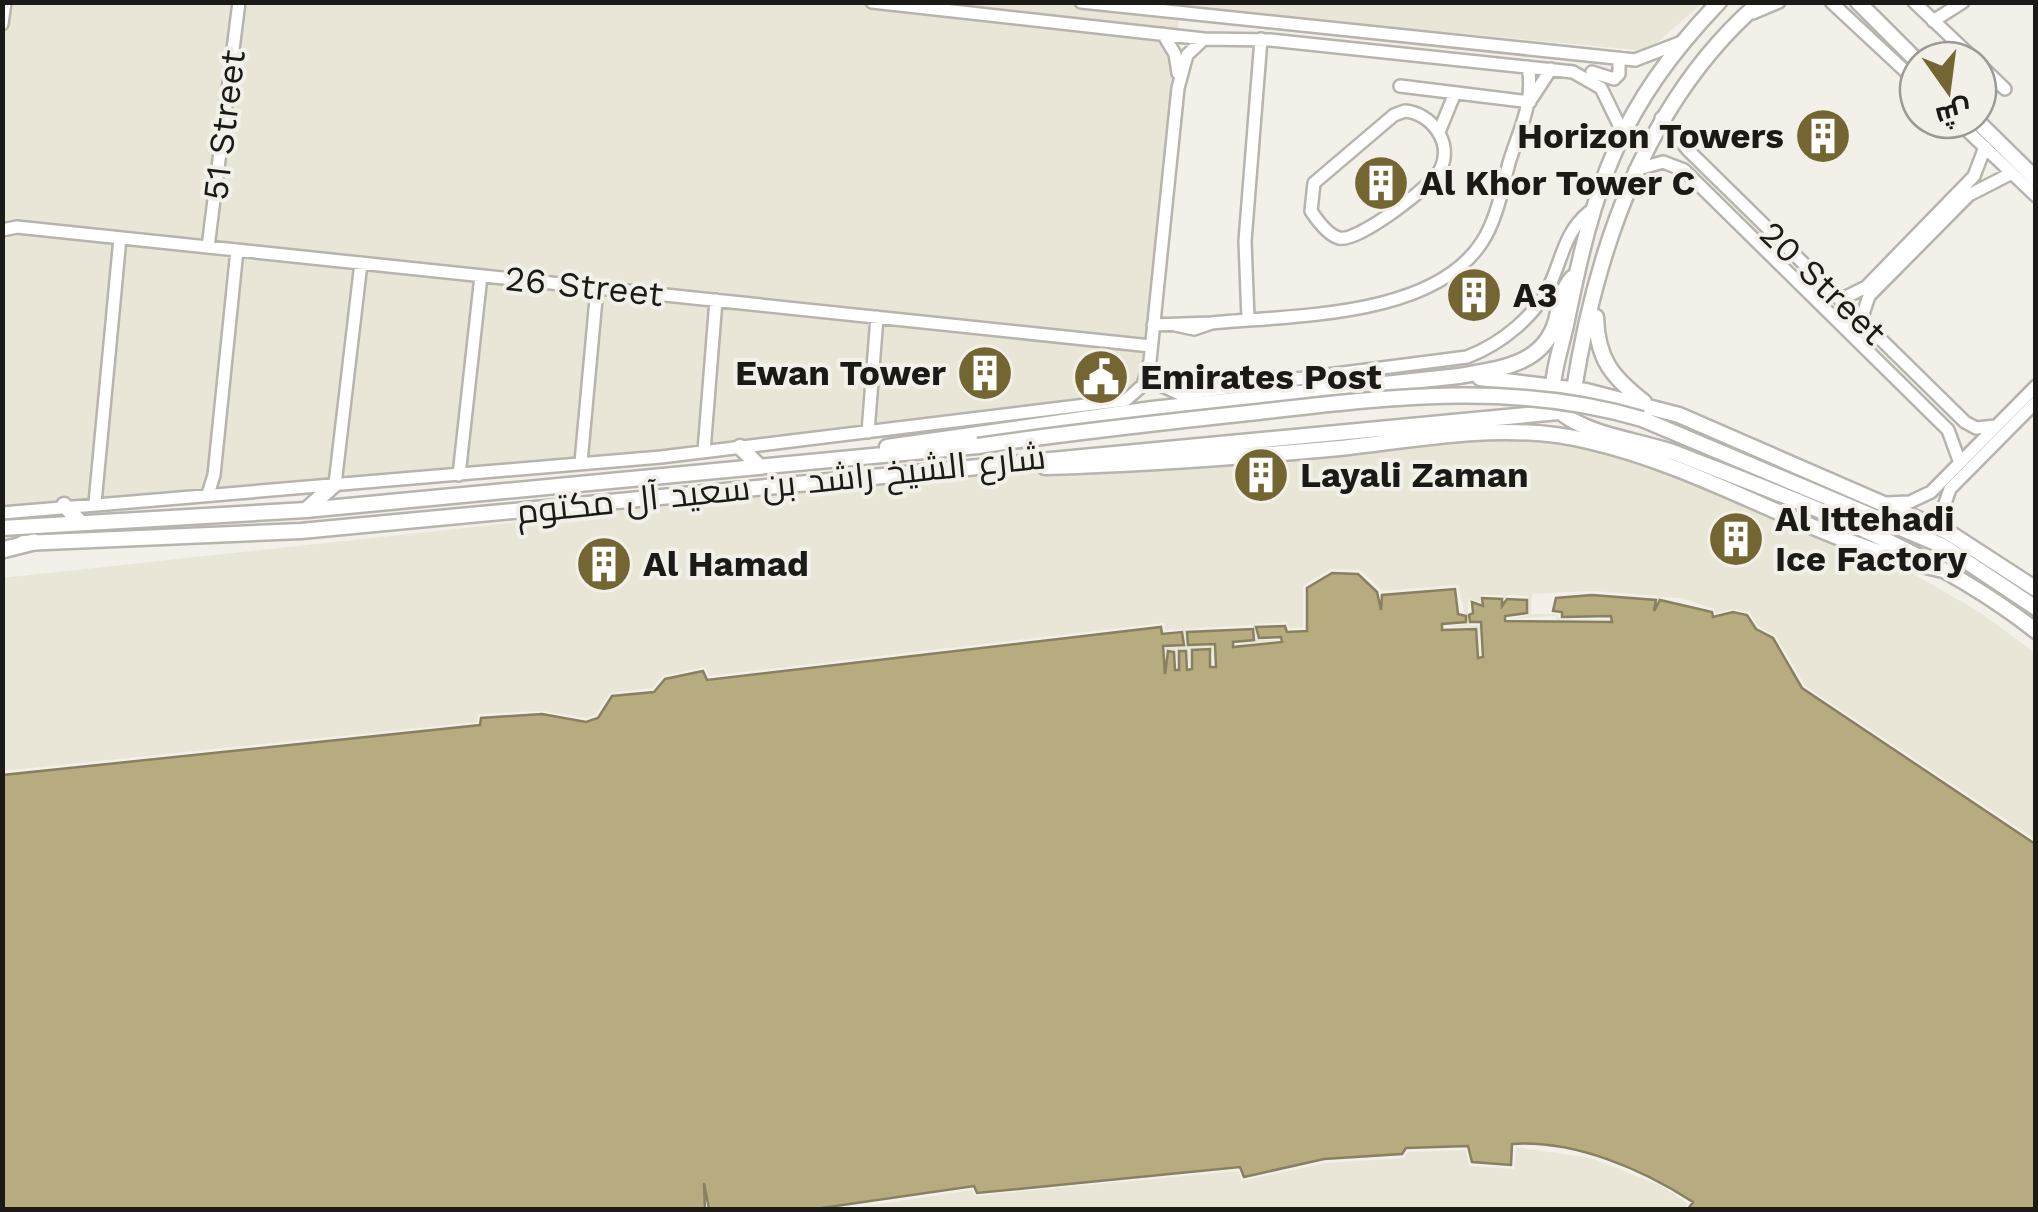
<svg xmlns="http://www.w3.org/2000/svg" width="2038" height="1212" font-family="'Work Sans',Cairo,sans-serif">
<style>
.built{fill:#eae6d7}
.water{fill:#b7ab80;stroke:#888060;stroke-width:2.5}
.lines{fill:none;stroke-linecap:round;stroke-linejoin:round}
.minor-casing{stroke:#b6b4ad;stroke-width:16}
.major-casing{stroke:#b6b4ad;stroke-width:19}
.highway-casing{stroke:#b6b4ad;stroke-width:20}
.minor{stroke:#fff;stroke-width:11}
.major{stroke:#fff;stroke-width:14}
.highway{stroke:#fff;stroke-width:15}
.major-bridge-casing{stroke:#b6b4ad;stroke-width:19;stroke-linecap:butt}
.major-bridge{stroke:#fff;stroke-width:14}
.labels{text-anchor:middle;dominant-baseline:central;stroke-width:8;stroke-linejoin:round;paint-order:stroke}
.street-label{font-size:35px;fill:#1b1a17;stroke:#f2f0e9}
.poi-label{font-size:35px;font-weight:bold;fill:#1b1a17;stroke:#f2f0e9;text-anchor:start}
</style>
<rect width="100%" height="100%" fill="#f2f0e9"/>
<!-- built -->
<path class="built" d="M3,3H1703L1647,51L1180,7L1146,393L781,451L3,516Z
M1397,427L1593,442L1893,562L1981,613L2035,653V839L1805,686L1776,636L1758,626L1749,612L1732,609L1716,614L1714,609L1682,598L1661,597L1655,607L1658,596L1593,591L1532,594L1531,614H1556L1560,619L1609,620L1557,621L1556,616L1508,619L1528,615V596L1507,595L1503,602V595H1480L1481,603L1469,599L1468,612L1469,625H1480L1479,655L1477,627H1446L1467,624L1458,585L1382,591L1360,570L1331,569L1303,586V627L1289,628L1287,622L1255,624L1258,640H1278L1236,645L1255,641L1253,625L1186,629L1187,646L1214,645L1215,664L1211,648L1190,649V667L1187,650H1178V667L1175,651L1167,650L1166,672L1164,648L1185,646L1183,629L1165,630L1164,623L709,676L705,667L663,676L652,688L610,693L595,715L586,718L542,711L478,714L477,722L3,771L2,578Z
M1516,1147L1591,1158L1662,1186L1688,1204L1684,1210L845,1209L972,1190L975,1196L1238,1171L1242,1181L1325,1163L1404,1158L1408,1152L1466,1150L1469,1166L1514,1169Z"/>
<!-- water -->
<path class="water" d="M1332,573L1358,574L1377,592L1381,610L1382,595L1455,589L1458,614L1466,616V622L1442,624V630L1476,629L1478,658L1483,657L1481,622H1470L1469,615L1473,613L1472,602L1483,606L1482,598L1502,599V606L1507,599L1527,600V613L1505,616V621L1612,622L1611,616L1562,617V612L1553,611L1556,598L1592,595L1656,600L1654,611L1660,600L1712,612L1713,617L1733,612L1747,615L1756,629L1773,638L1802,688L2035,844V1209H1688L1693,1202C1642,1169 1575,1140 1512,1144L1511,1165L1472,1162L1468,1146L1406,1148L1402,1154L1324,1159L1244,1177L1240,1167L977,1193L974,1186L815,1209H709L704,1183L705,1210L3,1209V775L480,725L481,718L542,714L586,722L598,718L612,696L654,692L665,679L703,671L707,680L1161,627L1162,634L1182,632L1184,645L1163,646L1165,674L1168,651L1174,652L1175,670H1179V651H1186L1187,670L1192,669V650L1210,649V667H1216L1215,644L1188,645L1187,632L1253,629L1254,640L1233,642V647L1282,642L1281,637L1259,638L1256,627L1285,626L1287,632L1307,631V588Z"/>
<g class="lines">
<!-- minor casing -->
<g class="minor-casing">
<path id="minor" d="M872,2L1204,39L1270,40L1573,72L1601,88L1622,131
M1081,2L1635,60L1682,42
M1831,2L1918,83
M1914,2L1975,60
M1753,13L1779,2
M1933,21L1963,2
M2,24L5,2
M1163,34L1175,54L1178,73
M1978,63L2005,89
M1592,72L1614,79L1619,74V58
M1400,86L1530,102
M1532,98L1551,69
M1405,111C1431,113 1453,142 1441,168C1434,185 1357,243 1339,238C1328,235 1317,220 1311,211L1314,183L1394,115Z
M1661,118L1688,150L1965,422L1976,428L1996,426
M1956,120L2036,196
M1439,132L1455,93
M1635,170L1663,162L1684,170L1948,430L1960,463
M2,230L17,227L1151,346
M208,247L239,2
M1840,300L1866,287L1974,176L1985,147
M1248,319L1245,241L1261,39
M1861,320L1869,296L1969,195L2012,173
M1153,325L1212,323
M1175,325L1194,329L1212,323C1293,315 1433,318 1482,242C1497,219 1502,189 1509,163C1519,130 1535,101 1528,67
M1150,365L1158,384L1180,394L1467,357C1501,344 1538,315 1552,280C1563,254 1566,231 1589,212
M868,432L877,317
M704,451L716,300
M581,462L597,288
M459,475L481,276
M335,484L361,263
M208,494L214,475L237,250
M95,503L120,238
M1887,503L1910,502L1931,492L2036,386
M2,513L661,457L1126,400L1143,385L1150,361L1178,88L1187,55L1204,39
M1948,532L1943,509L1950,489L2036,402"/>
</g>
<!-- major casing -->
<g class="major-casing">
<path id="major" d="M1719,2C1618,108 1594,185 1566,325C1561,349 1547,385 1556,408C1584,436 1641,440 1678,454C1800,502 1932,549 2036,631
M1858,2L1918,62
M1976,120L2036,179
M1596,317C1597,359 1612,377 1644,402
M1480,378L1586,391L1679,415L1948,532L2036,589
M1642,419L1943,546L2036,608
M740,447L760,467
M887,447L1152,409L1459,376C1497,369 1543,366 1556,321C1560,305 1561,291 1572,278
M1045,467C1144,464 1242,457 1340,448C1423,439 1505,421 1588,441C1711,469 1819,544 1943,570
M64,505L80,522
M306,510L335,484
M2,528L306,510L978,446
M23,543L301,531L1559,412L1573,396C1595,250 1645,101 1760,2"/>
</g>
<!-- highway casing -->
<g class="highway-casing">
<path id="highway" d="M2,550L34,542"/>
</g>
<!-- minor -->
<use href="#minor" class="minor"/>
<!-- major -->
<use href="#major" class="major"/>
<!-- highway -->
<use href="#highway" class="highway"/>
<!-- major-bridge casing -->
<g class="major-bridge-casing">
<path id="major-bridge" d="M978,446C1071,432 1164,422 1258,412C1389,397 1513,381 1642,419"/>
</g>
<!-- major-bridge -->
<use href="#major-bridge" class="major-bridge"/>
</g>
<!-- icons -->
<defs>
<g id="building-disc" transform="scale(2.875)"><circle r="9.5" fill="#746633" stroke="#f2f0e9"/><path d="M-4-6H4V6H1V3H-1V6H-4ZM-2.5-4.3h1.7v1.8h-1.7ZM.8-4.3h1.7v1.8H.8ZM-2.5-1h1.7V.8h-1.7ZM.8-1h1.7V.8H.8Z" fill="#fff"/></g>
<g id="civic-disc" transform="scale(2.875)"><circle r="9.5" fill="#746633" stroke="#f2f0e9"/><path d="M-.6-6.5H3V-4.5H.6V-3L4-1V1h2V6H-6V1h2V-1L-.6-3ZM-1.2 2.5V6h2.4V2.5Z" fill="#fff"/></g>
</defs>
<g fill-rule="evenodd">
<use href="#building-disc" x="1823" y="136"/>
<use href="#building-disc" x="1381" y="183"/>
<use href="#building-disc" x="1474" y="295"/>
<use href="#building-disc" x="985" y="373"/>
<use href="#civic-disc" x="1101" y="377"/>
<use href="#building-disc" x="1261" y="475"/>
<use href="#building-disc" x="1736" y="539"/>
<use href="#building-disc" x="604" y="564"/>
</g>
<g class="labels">
<!-- street labels -->
<g class="street-label">
<text transform="translate(224 125) rotate(-83)">51 Street</text>
<text transform="translate(1823 283) rotate(44)">20 Street</text>
<text transform="translate(584 286) rotate(6)">26 Street</text>
<text transform="translate(781 484) rotate(-6)">شارع الشيخ راشد بن سعيد آل مكتوم</text>
</g>
<!-- poi labels -->
<g class="poi-label">
<text x="1784" y="136" text-anchor="end">Horizon Towers</text>
<text x="1420" y="183">Al Khor Tower C</text>
<text x="1513" y="295">A3</text>
<text x="946" y="373" text-anchor="end">Ewan Tower</text>
<text x="1140" y="377">Emirates Post</text>
<text x="1300" y="475">Layali Zaman</text>
<text x="1775" y="519">Al Ittehadi<tspan x="1775" dy="40">Ice Factory</tspan></text>
<text x="643" y="564">Al Hamad</text>
</g>
</g>
<!-- border -->
<rect width="2038" height="1212" fill="none" stroke="#1b1a17" stroke-width="10"/>
<!-- north arrow -->
<g transform="translate(1948 90) rotate(166)"><circle r="48" fill="#f2f0e9" stroke="#9c9a95" stroke-width="2.5"/>
<path d="M0-8L18 38L0 25L-18 38Z" fill="#746633"/>
<text y="-15" font-size="28" font-weight="bold" text-anchor="middle" fill="#1b1a17">ش</text>
</g>
</svg>
